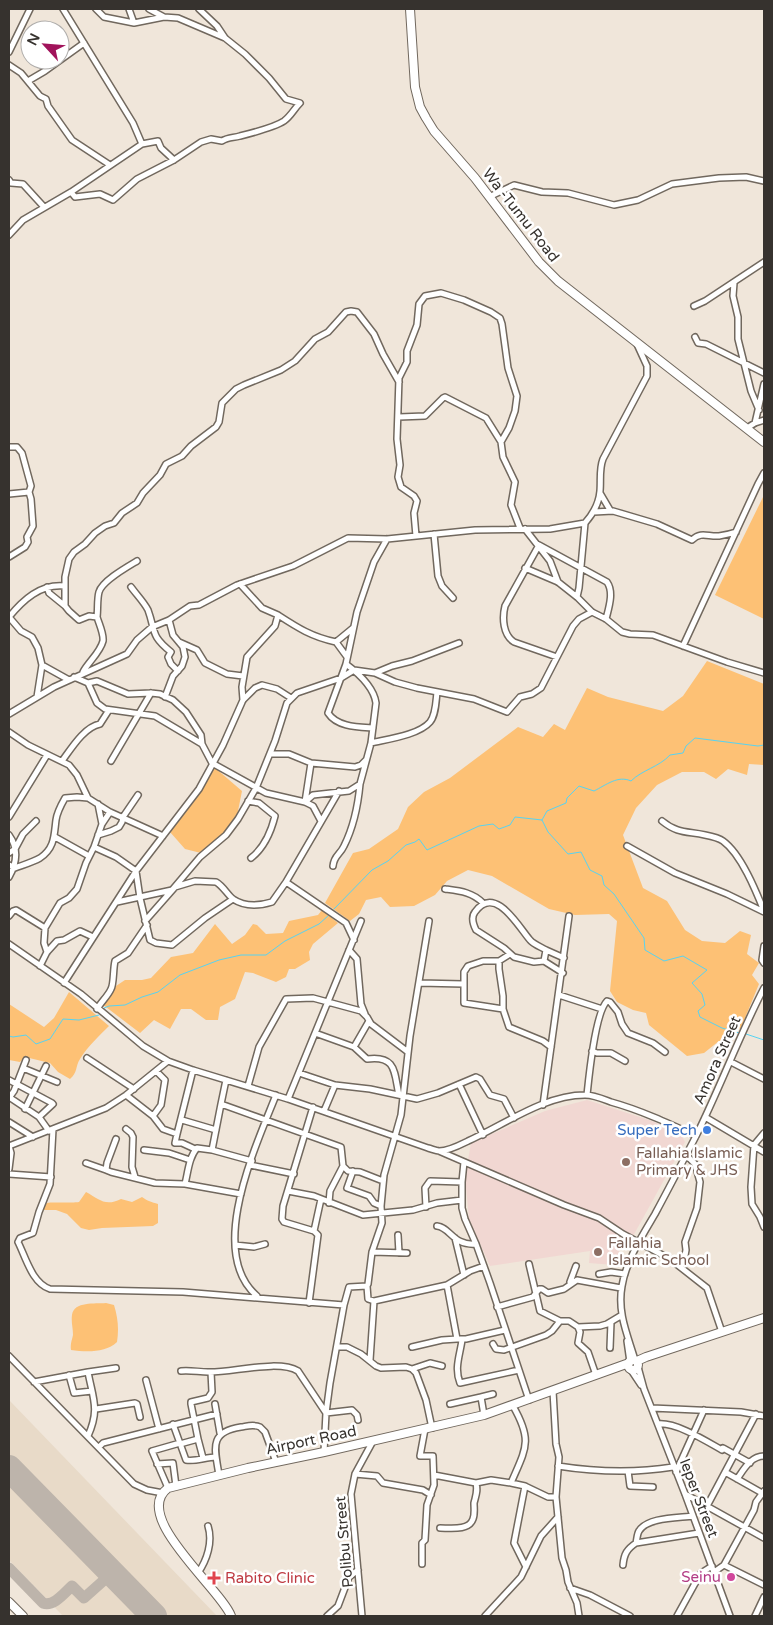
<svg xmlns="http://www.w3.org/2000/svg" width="773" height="1625" font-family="'Varela Round',sans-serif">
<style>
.built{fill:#e8dac8}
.education{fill:#f1d7d2}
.green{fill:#fdc175}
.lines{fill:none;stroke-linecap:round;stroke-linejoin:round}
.stream{stroke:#57d3f2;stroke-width:1}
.taxiway{stroke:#bdb4ab;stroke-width:11}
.runway{stroke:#bdb4ab;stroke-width:26}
.minor-casing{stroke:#71685e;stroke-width:8}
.highway-casing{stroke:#71685e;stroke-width:10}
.minor{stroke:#fff;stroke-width:5}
.highway{stroke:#fff;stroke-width:8}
.shop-dot{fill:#3f7fe0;stroke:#fff;stroke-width:2}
.education-dot{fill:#8d6e63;stroke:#fff;stroke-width:2}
.hotel-dot{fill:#d1479c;stroke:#fff;stroke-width:2}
.health-dot{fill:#e0444e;stroke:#fff;stroke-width:2}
.labels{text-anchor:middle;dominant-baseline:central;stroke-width:5;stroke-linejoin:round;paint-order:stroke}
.street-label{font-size:15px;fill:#36322e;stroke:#fff}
.shop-label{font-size:15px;fill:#366cbe;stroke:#fff;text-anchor:end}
.education-label{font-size:15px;fill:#785e54;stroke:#fff;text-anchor:start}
.hotel-label{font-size:15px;fill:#b23c85;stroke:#fff;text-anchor:end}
.health-label{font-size:15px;fill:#be3a42;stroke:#fff;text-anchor:start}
</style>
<rect width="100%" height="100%" fill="#f0e6da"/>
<!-- built -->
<path class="built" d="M9,1400L217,1616H63L9,1560Z"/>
<!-- education -->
<path class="education" d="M587,1100L652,1121L681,1134L685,1142L627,1247L620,1249L614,1265L589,1263L590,1251L490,1266L469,1219L465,1177L471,1143L545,1111Z"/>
<!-- green -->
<path class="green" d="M764,495V619L715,595Z
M707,661L764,684V765L749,764L747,775L728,769L716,779L704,772H682L657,785L636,808L623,835L643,888L667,901L685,930L702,941L725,943L740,931L751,935L747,954L759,963L752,975L759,984L741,1028L730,1034L725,1042L719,1041L704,1053L687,1056L649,1025L646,1013L633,1010L617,1002L610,991L617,921L609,914L575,915L549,909L492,876L468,870L447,881L435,895L414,906L390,907L381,897L366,900L359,914L350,921L325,903L353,853L369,849L398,829L408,807L424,792L450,778L518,727L543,737L554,724L565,730L587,688L608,697L663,711L683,696Z
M214,767L242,791L237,816L219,840L201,853L185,849L170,832L199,795Z
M322,910L338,923L313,944L309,952L310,960L295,969H289L286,977L276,982L253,973L245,972L235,999L220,1007L218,1020H206L191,1009H181L170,1029L154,1020L140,1033L102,1004L113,988L125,980H142L151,978L171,957L193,953L215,924L232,944L245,935L253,924L257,925L266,934L283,933L289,921L318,915Z
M69,992L109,1026C99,1036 88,1046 80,1059C75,1067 78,1072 70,1079L58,1072L50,1063L25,1057L20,1062L9,1060V1004L44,1027L54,1018Z
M86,1192C99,1199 105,1207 121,1199L132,1202L142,1197C147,1201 152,1202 158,1204V1223L153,1226L102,1228L89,1230L81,1228L67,1214L56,1210H42C44,1207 44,1205 47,1203C49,1202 72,1203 79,1202Z
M106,1303L114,1305C118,1318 119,1329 117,1342C106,1353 86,1352 71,1350C70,1344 72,1340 73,1335C73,1328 71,1322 72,1315C74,1301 95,1304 106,1303Z"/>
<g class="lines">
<!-- stream -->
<path class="stream" d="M542,820L547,811L566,803L567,798L579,786L594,791C606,785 618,775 631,781C642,770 659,767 670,755L683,753L686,746L695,738L758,746L764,745
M334,909L372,870L388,861L406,845L415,842L419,839L427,850L479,826L493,824L499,829L510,825L515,817L542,820L548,832L568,854L581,852L590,870L602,876L604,885L614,894L644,938L645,950L664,961L683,956L707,970L692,983L702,994L705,1005L698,1011L700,1017L722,1028L739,1033
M104,1008L109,1006L125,1005L142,997L158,992L180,975L219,960L241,955H266L285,941L319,924L329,915
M746,1034L764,1040
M9,1036L13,1037L26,1035L36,1044L50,1039L63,1019L79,1020L99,1015"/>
<!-- taxiway -->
<path class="taxiway" d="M9,1568L43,1603C54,1607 65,1592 72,1586L84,1598L112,1573"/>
<!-- runway -->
<path class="runway" d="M9,1468L154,1616"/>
<!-- minor casing -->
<g class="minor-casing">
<path id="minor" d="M96,9L104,17L134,23L164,17L178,18L225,38
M129,9L134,23
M149,9L164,17
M9,52L30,9
M9,65L21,73L40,96L46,99L48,106L72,140L110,165
M28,81L45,71L84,43
M142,144L158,141L161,148L174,160
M9,180L11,183L23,184L44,207
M71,192L75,197L100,194L113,200L137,179L174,160L201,142L211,139L222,141C228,137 233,138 240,136C252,133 275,127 284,121C291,116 294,109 300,103L286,99L269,78L245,54L225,38L217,26L199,9
M489,197L514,185L542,192L568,193L614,205L638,200L672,184L719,178L746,177L764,181
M9,235L23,220L71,192L142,144L133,123L63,9
M734,283L733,296L738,317V339L751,391L759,410
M694,306L705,301L764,262
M695,337L698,343L706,344L764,373
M399,417L425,416L443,398L445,397L486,418L501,442L503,457L515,482L511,505L520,528
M755,423L764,384
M747,428L755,423L764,420
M9,447H17L22,453L31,486L29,492L31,499L33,526L27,537L28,542L25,547L9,557
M600,493L610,510
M9,494L29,492
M594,512L613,511L657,524L692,540C701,531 708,537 719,536C725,535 730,534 736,532
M525,529L550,561L558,582
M434,534L438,576L442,586L453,598
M416,536L414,513L417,501L414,496L401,487L398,477L400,465L397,439L399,378L407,362V351L417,325L419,304L425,296L441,293L464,300L491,312L500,318L502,324L508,368L517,396L515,411L509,428L501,442
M539,545L505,606C502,618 503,635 514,642L557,657
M539,545L607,582C614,592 609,607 606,619
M525,568L558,582L577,597L592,612L606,619L622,632L630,634L653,635L727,662L764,673
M240,584L262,608L278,615L275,626L247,657L242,687L243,700
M47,587L49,593L65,606
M131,587C136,594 144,602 148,610C156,632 150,635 171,652L168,657L171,664L178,671
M577,597L579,588L585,523
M278,615C298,628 312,637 336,642L347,657
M9,617L21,631L32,637L38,648L42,665L37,697
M9,617C23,600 40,584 64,586
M97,617C98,609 97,599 99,592C102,581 127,567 137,561
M179,642L197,650L205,663L227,674L243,676
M336,642L353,628
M683,646L758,484L764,473
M42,665L69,680
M83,672C88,662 100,653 103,641C104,634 99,624 97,617L89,616L79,620L69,611L65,606V577L69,559L74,552L85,544L95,533L105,526L114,523L122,513L137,503L143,493L160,475L166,464L182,456L191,446L216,427L219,422L222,403L236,389L244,385L281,370L295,361L315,339L328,332L346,312L351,311L357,312L374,334L383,354L399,382
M375,673L392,666L412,661L459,643
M74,677L88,683L97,681L128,694L151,693L160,694L173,700L186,712L201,735L202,744
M88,683L97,703L105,709L155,716L202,744L212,763L266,793L305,802L313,806L321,821
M165,697L173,676L182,666L185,657L183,647L173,635L169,620
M9,714L54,687L127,654L137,640L152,627L169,620L190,606L199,605L237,585L293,566L348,538L387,539L475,530L550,529L585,523C593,514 599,503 600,491C601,480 599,469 603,459L647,376V366L636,342
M373,728C358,727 337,727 328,713L346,664L357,612L374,562L387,539
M9,732L28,745L69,765L77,775L88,798L110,812L163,836
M371,743C388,739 419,735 430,722C436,715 436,700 437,692
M270,754H289L311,763L305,802
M62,761C71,749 84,727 100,724L109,710
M111,761L151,693
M311,763L355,767L361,765L366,760
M248,801L259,803L275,816C271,832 264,848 251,858
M305,802L313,795L349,791L360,784L371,743L376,703C374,688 358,673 346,664
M98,804L102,824
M110,812L102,824L94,847L116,857L136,871L140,898L150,940L156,943L172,945L205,918L233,899
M9,817L47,755
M662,821C678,834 687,831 705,835C710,836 719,838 723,841C741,854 756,891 764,911
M9,835C19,849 17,863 9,877
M98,835L111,831L119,827L122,822L123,817L138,795
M55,837L89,856
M627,846L675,873L727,894L764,912
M9,853L15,849L23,834L36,821
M9,865L15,868C23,865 33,862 40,858C55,848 54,835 56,820C57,812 61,805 65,798L77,797L88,798
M333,866C334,855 340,855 344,846C354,826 358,806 360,784
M286,882L346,923L354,940
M445,889C460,891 472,892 483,903
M117,902L172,890L200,857L226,835L238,819L256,788L275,741L287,703L297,693L341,678L354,670L375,673L395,682L417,688L474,699L507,712L520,697L532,694L541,688L573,626L579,619L592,612
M9,916L13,911L16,910L45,928
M145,921L175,887L195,881L216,882C223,886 227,894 233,899C245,907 259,906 272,902L286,882L339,791
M9,944L81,994L143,1046L168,1061L193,1070L288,1099L428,1148C432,1149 436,1151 439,1151C449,1151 460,1145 468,1141C504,1125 544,1095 585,1095C594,1095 603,1099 611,1102C640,1110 668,1123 696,1136
M764,946L762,960L764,963
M349,950L357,959L361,1004L365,1014
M546,950L564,958
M47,952L44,943L45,928L60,903L69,898L77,889L86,863L94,847
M499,961V969L503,996V1009L509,1027L543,1041L551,1047
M544,961L546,950C541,947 533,944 530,940C518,926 495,884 475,912C471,917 473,924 476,930L504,948L514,957L534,962L544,961L563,973
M40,966L47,952L57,941L64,940L80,931L93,937
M64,983L136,871L199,789L223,745L243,700L255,688L262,685L277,689L291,698
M420,983L463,984
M559,995L602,1009
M97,1009C101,1002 108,996 111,989C114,984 113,969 115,961L128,953L147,925
M503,1009L464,1003V972L468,966L483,961H499L510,954
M315,1033L354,1047L367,1059C397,1055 394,1073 399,1095
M354,1047L369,1021
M592,1051L597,1053H611L625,1061
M87,1058L134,1089
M731,1062L764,1079
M23,1068L57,1082
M299,1073L335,1085
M9,1080L52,1103L53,1104L39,1117
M226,1080L221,1104L341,1147L343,1166L330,1191L329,1203
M459,1084L483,1135
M248,1086L259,1047L286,999L313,998L361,1011L367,1017L371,1024L408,1052
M126,1095L153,1116L163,1129L177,1134L175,1143H182L195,1149
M587,1095C589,1076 595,1013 607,1001L610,1002L618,1012L622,1024L628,1033L653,1043L665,1052
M9,1097L39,1117L49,1131
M9,1098L14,1091L26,1060
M288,1099L361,921
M543,1105L569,916
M25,1109L46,1066
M324,1111L335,1085L370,1089L417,1099L438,1093L476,1077L480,1079L490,1095L504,1099L514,1118
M153,1116L161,1105L165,1080L156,1071
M705,1117L764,1152
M182,1120L216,1130
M9,1122L33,1137
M53,1129L50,1184L39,1212L33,1233L20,1238L18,1242C26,1258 32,1283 50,1289L183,1292L344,1305
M126,1129L131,1133L133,1137L132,1167L135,1177
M764,1133L754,1145L751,1187L752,1204L760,1217L764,1227
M177,1134L193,1070
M116,1139L107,1163L106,1170L111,1172L155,1183L185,1184L241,1194
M9,1146L106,1108L126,1095L168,1061
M9,1146L11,1153L9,1169
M144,1150L169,1153L190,1160
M212,1150L221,1104
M439,1151L564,1205L599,1218L623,1234L670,1259L707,1288L722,1332
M464,1162L462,1182V1208L465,1219L476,1244L490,1283L529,1400
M86,1163L106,1170
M250,1165L294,1174
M343,1166L348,1171L360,1172L383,1181
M353,1171L347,1188L369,1196L374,1203L381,1206
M9,1174L51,1177
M185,1184C188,1172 189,1157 197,1148L212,1150L252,1161
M288,1191L314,1196L363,1215L413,1210L437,1203L462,1200
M426,1207L425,1188L430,1181L462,1182
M437,1226C450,1227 453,1246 476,1244
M314,1231L321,1199
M398,1235L399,1253
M455,1238L464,1275
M235,1245L254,1247L265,1244
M372,1252L407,1253
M684,1261L686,1250L685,1242L697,1208L700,1182L695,1164L686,1155
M529,1264L540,1311L560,1321
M599,1274L611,1272L625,1274
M570,1282L576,1266
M447,1285L457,1339H466L505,1330
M367,1286L368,1299L374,1301L447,1285L470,1271L484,1266
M257,1296C206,1252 256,1146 276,1095
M309,1303L318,1235L314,1231L284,1222L282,1219L283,1206L313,1107
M497,1307L533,1297L539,1289H542L548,1293L564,1289L577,1280L621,1288
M578,1327L580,1332L578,1343L588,1352L596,1375
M462,1340C460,1355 454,1368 460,1383L519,1370
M627,1341L630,1362
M493,1344L496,1349L504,1350L546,1335L552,1331L560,1321H569L578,1327L600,1326L607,1324L622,1315
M337,1347H347L361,1354L376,1366L381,1368L406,1367L412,1369L416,1373L426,1400L432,1428
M412,1347L442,1340L457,1339
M610,1348L611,1322
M9,1356L134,1484L147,1490L163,1493
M370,1360L374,1301
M635,1360C628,1336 617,1313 622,1286C626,1261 642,1236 655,1214C669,1188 682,1163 696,1136C720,1088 739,1036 764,988
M638,1367L644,1389L685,1494L730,1616
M412,1369L430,1363L442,1366
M631,1370L641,1385
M181,1371C190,1370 199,1372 208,1372C231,1373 278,1359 298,1371L326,1413L352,1410L357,1415L358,1420
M88,1372L116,1368
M69,1375L74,1393L92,1391
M146,1380L159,1429
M34,1382L88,1372C93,1399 100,1409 88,1436
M553,1391L556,1444L559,1457L556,1497L562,1558L566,1570L568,1582L577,1603L579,1616
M481,1397L493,1394
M215,1404L220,1433
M450,1404L481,1397L484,1415
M652,1408L741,1412L764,1416
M96,1409L135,1403L137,1404L140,1417
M173,1424L186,1460C195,1462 206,1457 216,1457
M658,1424C676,1422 706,1441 722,1450L723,1448L750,1463
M198,1439L191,1404V1402L208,1398L212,1392L211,1372
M180,1444L198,1439L203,1458
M99,1447L103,1443L217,1414
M324,1452L326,1413L330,1383L344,1305L349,1287L367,1286L368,1284L372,1252L382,1223L381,1206L384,1175L401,1115L410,1036L429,921
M157,1464L173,1463L176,1486
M558,1466C596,1472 636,1473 673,1467
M628,1471L630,1486L653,1487
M676,1472L704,1410
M725,1472L764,1494
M355,1474L377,1476L383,1483L423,1490L431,1495
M219,1475C215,1449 208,1432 241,1427C248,1426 254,1424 260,1427L265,1432L276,1462
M434,1475L476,1483L491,1480L511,1483L525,1486L548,1497H556
M737,1479C744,1469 751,1456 764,1456
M511,1483C526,1448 533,1441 513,1406
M525,1486L514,1543L526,1567
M168,1488L152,1451L180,1443
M685,1494L764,1538
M707,1506L756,1414
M440,1528C450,1528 469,1531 473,1519C475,1514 474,1508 474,1503C476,1495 478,1491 476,1483
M636,1543C637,1539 637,1534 639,1531C647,1517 679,1518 693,1516
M422,1564V1543L425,1540L427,1505L434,1485L433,1456H420L425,1429
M623,1565C624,1554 627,1549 636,1543L699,1533
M724,1565L764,1585
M714,1572L724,1565L754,1510L756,1502L764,1491
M198,1573C207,1560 213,1542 208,1526
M570,1588L590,1595L630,1616
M327,1616L338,1606L349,1577L358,1570
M362,1616L351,1494L355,1474L373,1441
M485,1616L521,1577L541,1536L558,1517
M677,1616L698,1578L701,1573L712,1566
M755,1616L764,1597"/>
</g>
<!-- highway casing -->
<g class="highway-casing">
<path id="highway" d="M410,9L415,87L420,107L426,118L434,131L475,178L539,262L558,281L764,442
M628 1365a5 5 0 1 1 10 0a5 5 0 1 1-10 0Z
M637,1361L646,1357L764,1318
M9,1602L23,1616
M231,1616C221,1589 130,1516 168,1488L248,1468L324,1452L484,1415L629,1363"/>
</g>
<!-- minor -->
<use href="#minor" class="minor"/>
<!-- highway -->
<use href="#highway" class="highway"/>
</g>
<!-- markers -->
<circle class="shop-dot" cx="707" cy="1130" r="5"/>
<g class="education-dot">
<circle cx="626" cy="1162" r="5"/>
<circle cx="598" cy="1252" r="5"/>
</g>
<circle class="hotel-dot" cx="731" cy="1577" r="5"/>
<path class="health-dot" d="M211.5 1570.5h5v5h5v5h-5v5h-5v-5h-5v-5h5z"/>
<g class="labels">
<!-- street labels -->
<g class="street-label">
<text transform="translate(521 215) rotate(52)">Wa -Tumu Road</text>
<text transform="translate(717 1060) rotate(-66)">Amora Street</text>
<text transform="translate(311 1440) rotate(-12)">Airport Road</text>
<text transform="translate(699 1498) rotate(69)">Ieper Street</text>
<text transform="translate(344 1542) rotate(-95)">Polibu Street</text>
</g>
<!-- shop labels -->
<g class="shop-label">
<text x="697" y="1130">Super Tech</text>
</g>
<!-- education labels -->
<g class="education-label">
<text x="636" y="1153">Fallahia Islamic<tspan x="636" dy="17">Primary &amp; JHS</tspan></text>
<text x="608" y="1243">Fallahia<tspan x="608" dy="17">Islamic School</tspan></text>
</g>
<!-- hotel labels -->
<g class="hotel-label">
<text x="721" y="1577">Seinu</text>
</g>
<!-- health labels -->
<g class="health-label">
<text x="225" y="1578">Rabito Clinic</text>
</g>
</g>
<!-- border -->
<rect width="773" height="1625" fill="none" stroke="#36322e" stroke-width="20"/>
<!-- north arrow -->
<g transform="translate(45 45) rotate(296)"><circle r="24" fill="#ffffff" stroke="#afadab"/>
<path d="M0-4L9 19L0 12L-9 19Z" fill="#a1135b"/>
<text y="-8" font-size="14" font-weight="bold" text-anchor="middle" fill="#36322e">N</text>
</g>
</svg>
